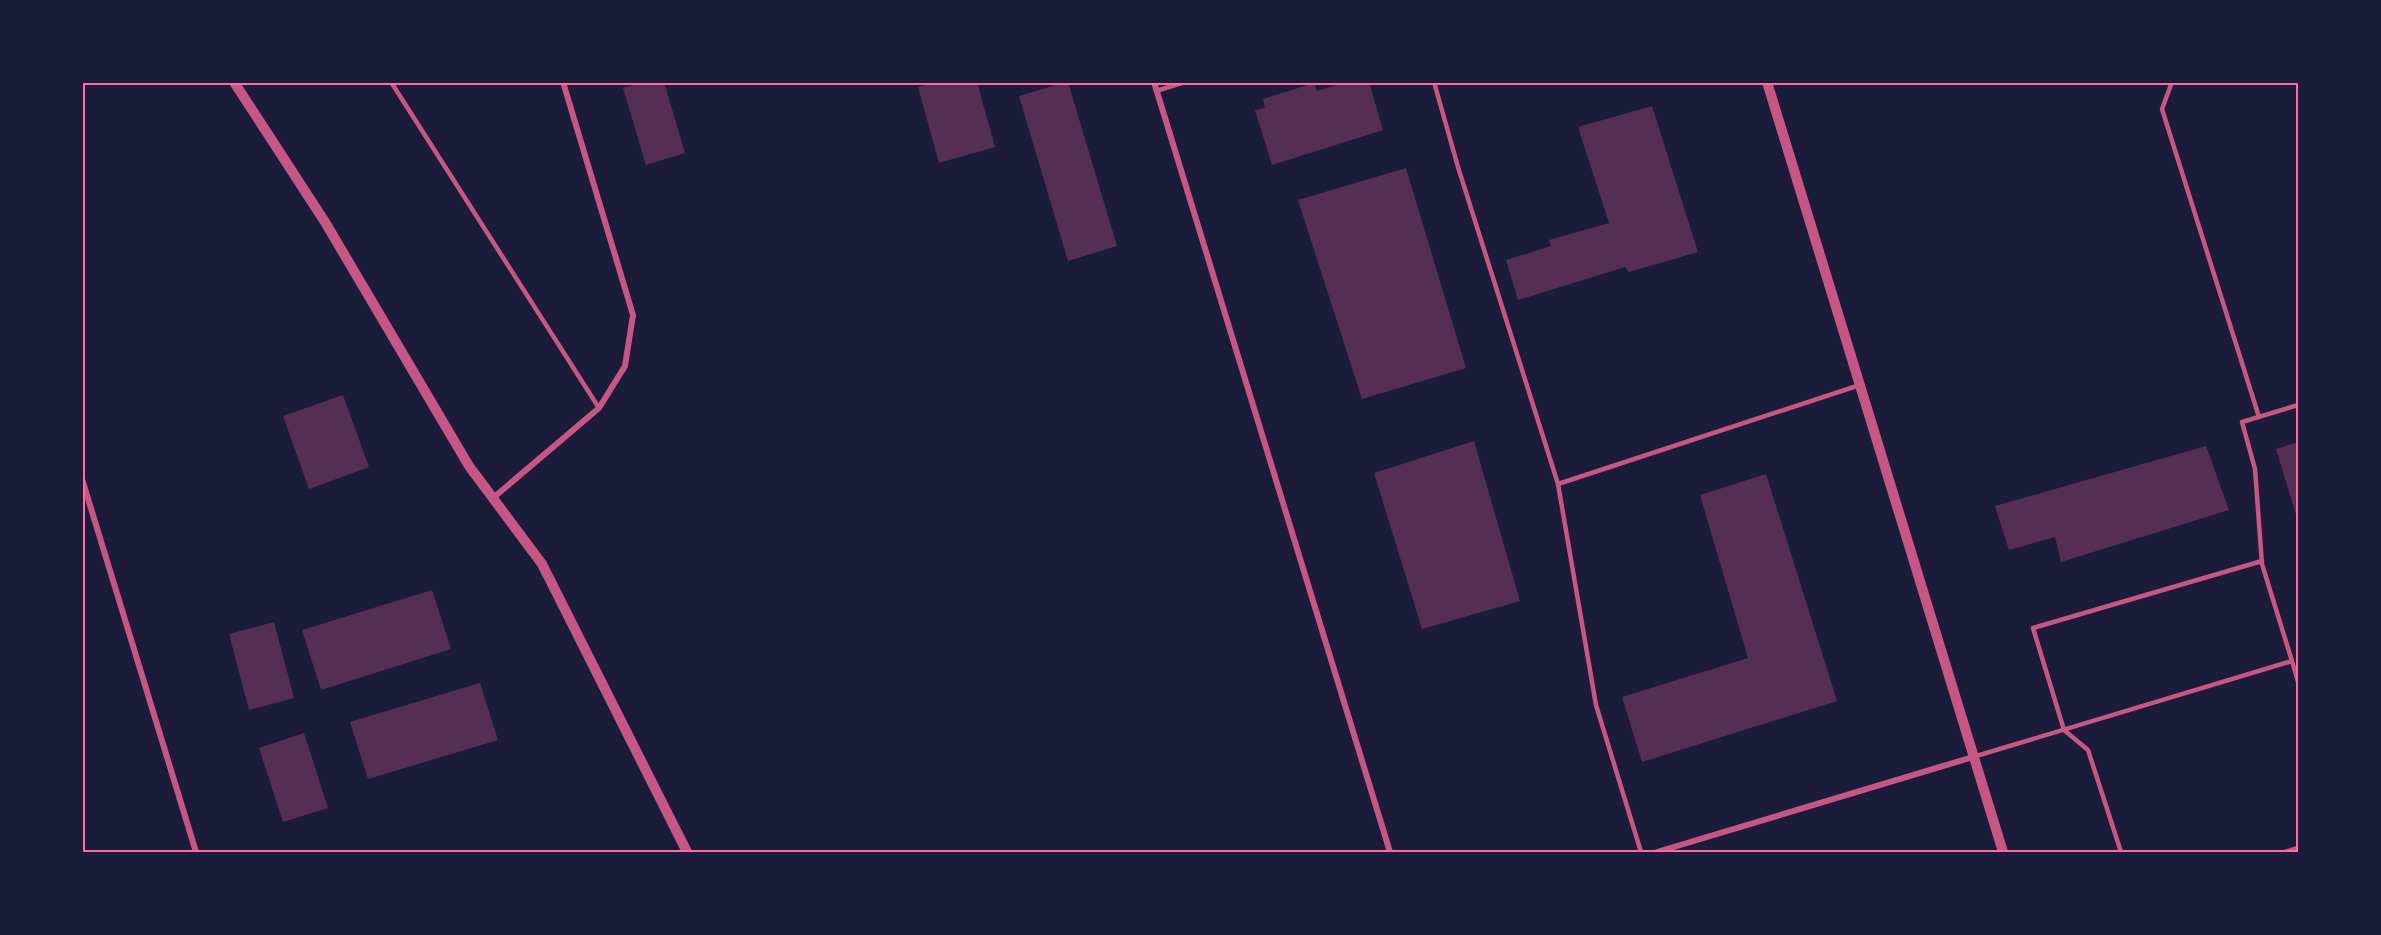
<svg xmlns="http://www.w3.org/2000/svg" width="2381" height="935" font-family="Jost,sans-serif">
<style>
.building{fill:#542f53}
.lines{fill:none;stroke-linecap:round;stroke-linejoin:round}
.service{stroke:#c65784;stroke-width:4.5}
.minor{stroke:#c65784;stroke-width:6}
.tertiary{stroke:#c65784;stroke-width:10}
.neatline{fill:none;stroke:#ff6b9d;stroke-width:2}
</style>
<rect width="100%" height="100%" fill="#1b1b3a"/>
<!-- building -->
<path class="building" d="M643,82H664L685,153L646,165L623,88Z
M936,82H977L995,147L939,163L918,87Z
M1066,82H1068L1117,246L1068,261L1019,96Z
M1346,82H1369L1383,130L1272,165L1255,110L1265,108L1263,99L1314,83L1317,91Z
M1652,106L1698,252L1629,272L1625,267L1518,300L1506,260L1551,246L1549,240L1609,223L1578,127Z
M1406,168L1466,368L1362,399L1298,200Z
M343,395L369,467L309,489L283,416Z
M1474,441L1520,601L1422,629L1374,473Z
M2298,442V521L2276,449Z
M2206,446L2229,510L2061,562L2055,537L2009,550L1995,506Z
M1766,474L1837,701L1642,762L1622,697L1748,658L1700,495Z
M432,590L451,649L321,690L302,630Z
M274,622L294,698L249,710L229,634Z
M480,683L498,740L368,779L350,722Z
M304,733L328,808L283,822L259,748Z"/>
<g class="lines">
<!-- service -->
<path class="service" d="M391,82L599,408
M1434,82L1458,167L1558,484L1860,385
M2172,82L2162,109L2259,417
M1156,91L1185,82
M1558,484L1596,705L1641,852
M2292,661L2298,682
M1973,757L2292,661L2262,564L2255,469L2242,422L2298,405
M2121,852L2088,750L2064,730L2033,628L2262,561
M2285,852L2298,848"/>
<!-- minor -->
<path class="minor" d="M1154,82L1390,852
M82,479L196,852
M493,498L599,408L625,366L633,315L563,82
M1657,852L1973,757"/>
<!-- tertiary -->
<path class="tertiary" d="M234,82L325,222L469,466L542,564L687,852
M1767,82L2003,852"/>
</g>
<!-- border -->
<rect width="2381" height="935" fill="none" stroke="#1b1b3a" stroke-width="168"/>
<rect x="84" y="84" width="2213" height="767" class="neatline"/>
</svg>
